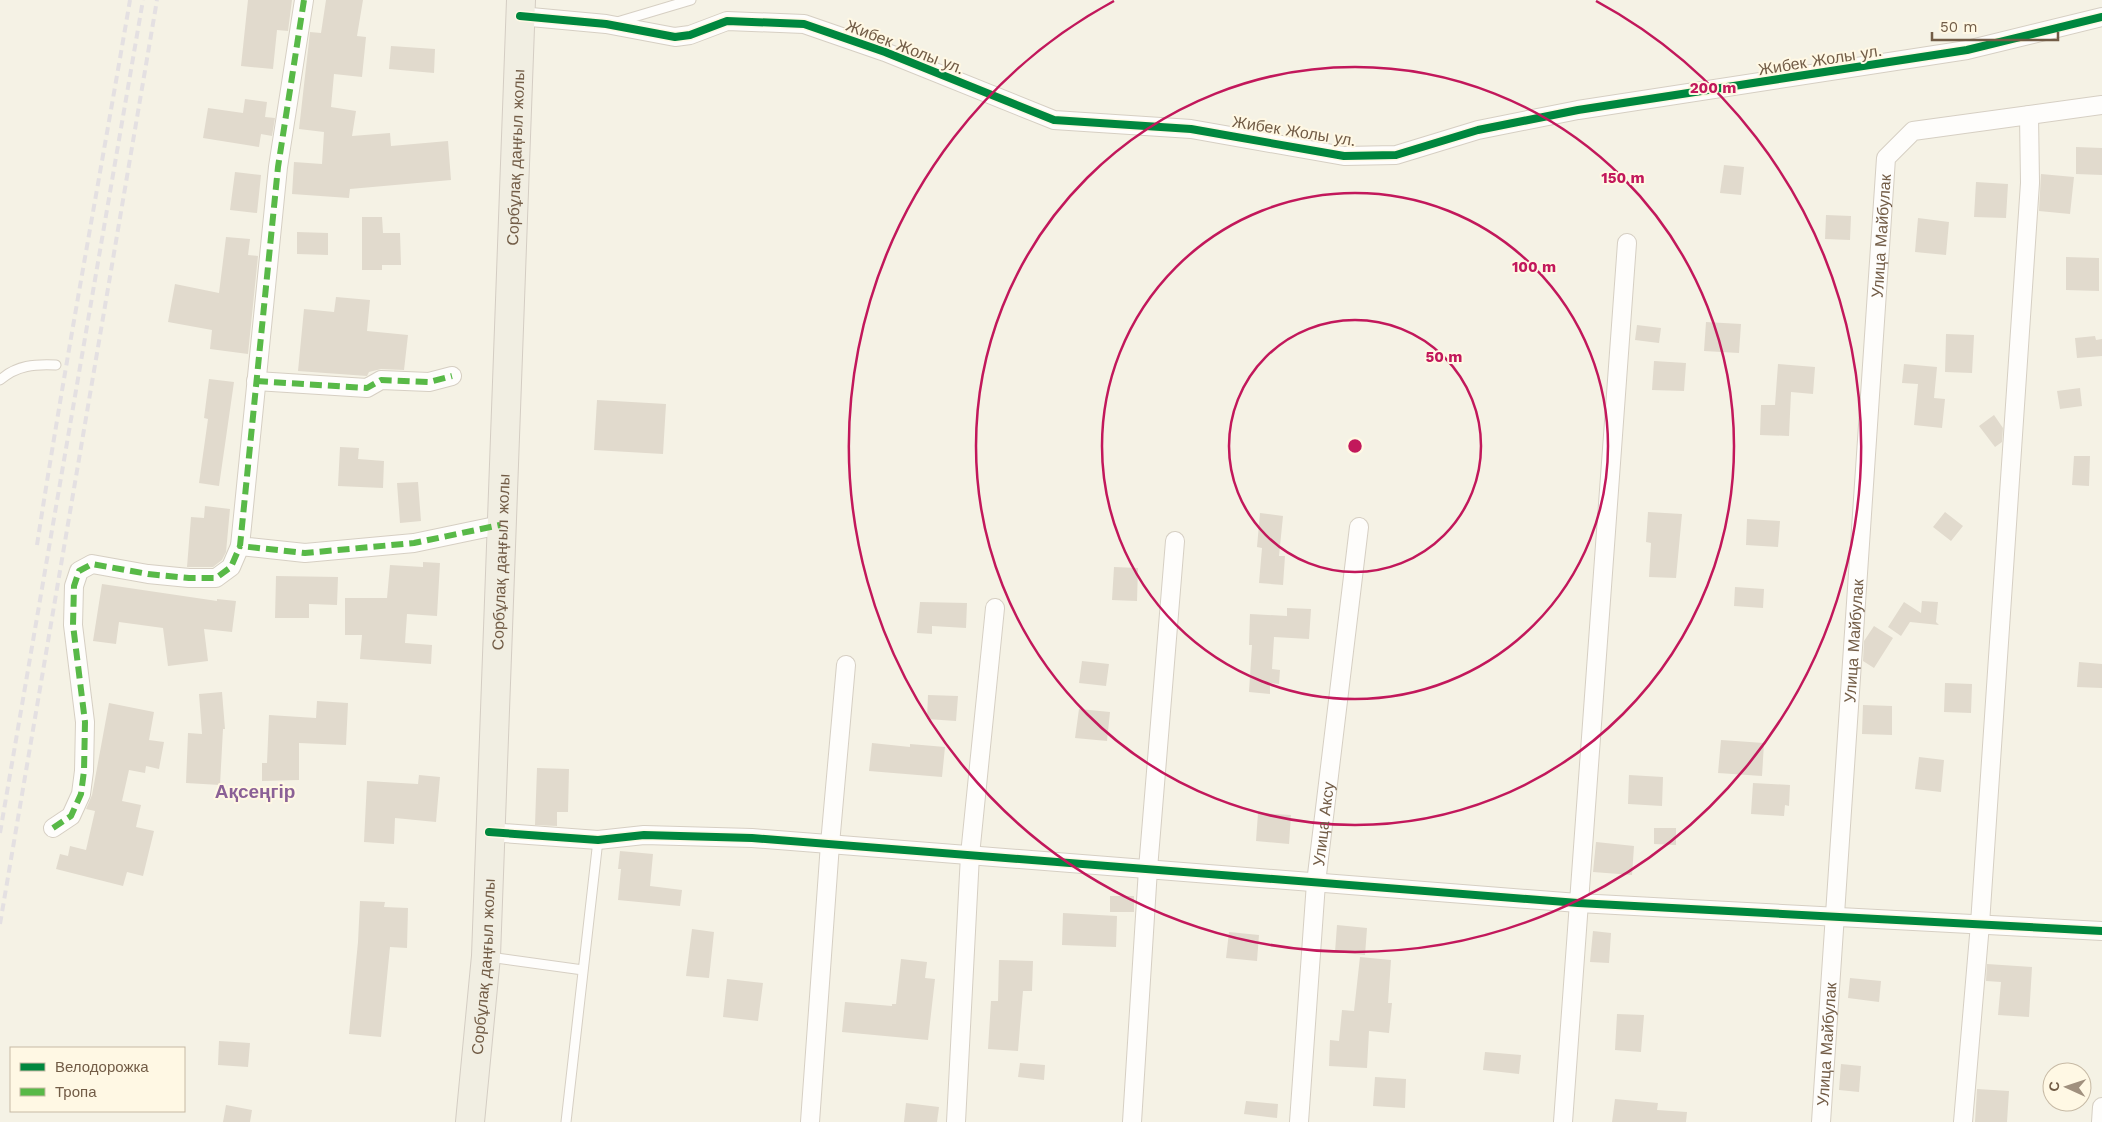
<svg xmlns="http://www.w3.org/2000/svg" width="2102" height="1122" font-family="'Work Sans',sans-serif">
<style>
.building{fill:#e1dacd}
.lines{fill:none;stroke-linecap:round;stroke-linejoin:round}
.service-casing{stroke:#d6cfc3;stroke-width:11}
.minor-casing{stroke:#d6cfc3;stroke-width:20}
.primary-casing{stroke:#d4cdc3;stroke-width:30}
.service{stroke:#fefdfb;stroke-width:9}
.minor{stroke:#fefdfb;stroke-width:18}
.primary{stroke:#f1eee2;stroke-width:28}
.rail{stroke:#e4e0e2;stroke-width:4;stroke-dasharray:8 5;stroke-linecap:butt}
.quiet{stroke:#58b947;stroke-width:6;stroke-dasharray:12 6;stroke-linecap:butt}
.cycleway-casing{stroke:#fff8e4;stroke-width:11}
.cycleway{stroke:#00873e;stroke-width:8}
.ring{fill:none;stroke:#c2185b;stroke-width:2.5}
.labels{text-anchor:middle;dominant-baseline:central;stroke-width:4;stroke-linejoin:round;paint-order:stroke}
.street-label{font-size:16px;fill:#725c46;stroke:#fff8e4}
.quarter-label{font-size:19px;font-weight:bold;fill:#8b6196;stroke:#fff8e4}
.centre{fill:#c2185b;stroke:#fff8e4;stroke-width:2.5}
.ring-label{font-size:15px;text-anchor:middle;font-weight:bold;fill:#c2185b;stroke:#fff8e4;stroke-width:4;stroke-linejoin:round;paint-order:stroke}
</style>
<rect width="100%" height="100%" fill="#f5f2e5"/>
<!-- building -->
<path class="building" d="M248,0H292L288,31L277,30L273,69L241,66Z
M326,0H363L357,36L366,37L362,77L334,74L331,107L356,111L352,136L390,133L391,146L448,141L451,180L350,189L349,198L292,194L294,162L322,164L324,132L299,129L310,32L321,33Z
M391,46L435,49L434,73L389,69Z
M245,99L267,102L265,117L275,118L272,136L261,134L259,147L203,138L208,108L243,113Z
M2076,147L2102,148V175L2076,174Z
M1724,165L1744,167L1741,195L1720,193Z
M235,172L261,175L257,213L230,210Z
M2041,174L2074,177L2070,214L2039,211Z
M1976,182L2008,184L2006,218L1974,217Z
M1826,215L1851,216L1850,240L1825,239Z
M362,217H382L383,233H400L401,265H382V270H362Z
M1918,218L1949,222L1946,255L1915,252Z
M297,232L328,233V255L297,254Z
M226,237L250,239L248,255L258,256L248,354L210,349L212,330L168,322L175,284L219,293Z
M2066,257L2099,258V291L2066,290Z
M336,297L370,300L367,331L408,335L404,370L381,369L369,372L367,376L298,371L304,309L334,312Z
M1706,322L1741,324L1739,353L1704,351Z
M1637,325L1661,328L1659,343L1635,340Z
M1946,334L1974,335L1972,373L1945,372Z
M2095,336L2096,340L2102,339V356L2077,358L2075,338Z
M1654,361L1686,363L1684,391L1652,390Z
M1778,364L1815,367L1813,394L1791,392L1789,436L1760,435L1761,405H1775Z
M1904,364L1937,367L1934,398L1945,399L1942,428L1914,425L1918,384L1902,383Z
M209,379L234,382L219,486L199,483L208,419L204,418Z
M2080,388L2082,406L2060,409L2057,391Z
M597,400L666,404L663,454L594,450Z
M1994,415L2003,428L2002,442L1995,447L1979,426Z
M340,447L359,448L358,459L384,461L383,488L338,486Z
M2074,456H2090L2089,486L2072,485Z
M418,482L421,521L400,523L397,483Z
M205,506L230,509L226,552L222,560L213,567H187L191,517L204,518Z
M1648,512L1682,514L1676,578L1649,577L1651,543L1646,542Z
M1945,512L1963,526L1951,541L1933,527Z
M1260,513L1283,516L1279,556H1285L1283,585L1259,583L1262,548L1257,547Z
M1747,519L1780,521L1778,547L1746,545Z
M423,562L440,563L437,616L407,614L405,643L432,645L431,664L360,659L362,635H345V598H387L390,565L423,567Z
M1114,567L1138,568L1137,601L1112,600Z
M276,576L338,577L337,605L309,604V618H275Z
M102,584L217,601V599L236,601L232,632L204,629L208,661L168,666L163,628L119,622L116,644L93,641Z
M1735,587L1764,589L1763,608L1734,606Z
M1922,601L1938,602L1936,622L1939,625L1910,622L1901,636L1888,627L1904,602L1921,613Z
M920,602L967,603L966,628L932,626V634L917,633Z
M1287,608L1311,609L1309,639L1274,637L1272,669L1280,670L1279,684L1270,683V694L1249,692L1252,645H1249L1250,614L1287,616Z
M1874,626L1893,638L1874,668L1863,661L1864,641Z
M1082,661L1109,664L1106,686L1079,683Z
M2079,662L2102,664V688L2077,687Z
M1945,683L1972,684L1971,713L1944,712Z
M222,692L225,729H223L220,785L186,783L188,733L202,734L199,694Z
M928,695L958,696L956,721L927,719Z
M317,701L348,703L346,745L299,743V780L262,781V763H267L269,715L316,718Z
M109,703L154,712L149,740L164,742L159,769L146,766L145,773L129,770L122,801L141,805L136,827L154,831L143,876L127,872L123,886L56,869L60,854L68,856L70,846L86,850L95,811L86,809L92,795Z
M1863,705L1892,706V735L1862,734Z
M1079,709L1110,712L1107,741L1075,738Z
M1721,740L1764,743L1762,776L1718,773Z
M872,743L910,747V744L945,747L942,777L869,771Z
M1919,757L1944,760L1941,792L1915,789Z
M537,768L569,769L568,812H557V826L535,825Z
M419,775L440,777L436,822L395,818L394,844L364,842L367,781L418,784Z
M1629,775L1663,777L1662,806L1628,804Z
M1753,783L1790,785L1789,806L1785,805L1784,816L1751,814Z
M1258,813L1291,815L1289,844L1256,841Z
M1654,828H1676V845L1654,844Z
M1596,842L1634,846L1632,875L1593,872Z
M620,851L653,854L650,886L682,890L680,906L618,900L621,869H618Z
M1110,896H1134V912H1110Z
M360,901L385,902L384,907L408,908L407,948L390,947L381,1037L349,1034L358,942Z
M1063,913L1117,916L1116,947L1062,945Z
M1337,925L1367,928L1365,955L1335,952Z
M692,929L714,932L709,978L686,976Z
M1593,931L1611,933L1609,963L1590,962Z
M1229,932L1259,935L1257,961L1226,958Z
M1360,957L1391,960L1388,1003H1392L1389,1033L1369,1031L1367,1068L1329,1066L1330,1040L1339,1041L1342,1010L1354,1011Z
M901,959L927,962L925,978L935,979L928,1040L842,1032L845,1002L892,1006V1004H896Z
M999,960L1033,961L1032,991H1023L1018,1051L988,1049L991,1001H998Z
M1987,964L2032,967L2029,1017L1998,1015L2001,982L1986,981Z
M1850,978L1881,981L1879,1002L1848,998Z
M727,979L763,983L758,1021L723,1017Z
M1617,1014L1644,1015L1641,1052L1615,1050Z
M219,1041L250,1043L248,1067L218,1065Z
M1485,1052L1521,1055L1519,1074L1483,1070Z
M1020,1063L1045,1065L1044,1080L1018,1077Z
M1841,1064L1861,1066L1859,1092L1839,1090Z
M1375,1077L1406,1079L1405,1108L1373,1106Z
M1977,1089L2009,1091L2007,1122H1975Z
M1615,1099L1658,1103L1657,1110L1687,1112L1686,1122H1612Z
M1246,1101L1278,1104L1277,1118L1244,1114Z
M906,1103L939,1107L937,1122H904Z
M226,1105L252,1110L250,1122H223Z"/>
<g class="lines">
<!-- service casing -->
<g class="service-casing">
<path id="service" d="M617,22L691,0
M0,380C17,365 35,364 56,365
M489,957L583,970
M566,1122L598,840"/>
</g>
<!-- minor casing -->
<g class="minor-casing">
<g id="minor">
<path d="M304,0L278,167L240,546L305,553L414,543L500,525"/>
<path d="M520,16L606,24L675,37L690,35L727,21L804,24L885,52L1054,120L1191,129L1344,156L1396,155L1478,130L1578,110L1967,50L2102,17"/>
<path d="M256,381L367,388L381,380L429,382L452,376"/>
<path d="M53,828L71,816L81,794L84,771L85,722L73,625L74,586L79,571L92,564L148,574L189,578H216L231,567L240,546"/>
<path d="M489,832L598,840L644,835L752,838L1578,903L2102,931"/>
<path d="M810,1122L830,844L846,665"/>
<path d="M956,1122L970,855L995,608"/>
<path d="M1132,1122L1148,869L1175,541"/>
<path id="s1" d="M1299,1122L1316,883L1359,527"/>
<path d="M1563,1122L1627,243"/>
<path id="s2" d="M1821,1122L1886,158L1913,131L2102,105"/>
<path d="M1963,1122L1980,924L2030,183L2029,115"/>
<path d="M2101,1122L2102,1107"/>
</g>
</g>
<!-- primary casing -->
<g class="primary-casing">
<g id="primary">
<path id="s3" d="M470,1122L486,956L521,0"/>
</g>
</g>
<!-- service -->
<use href="#service" class="service"/>
<!-- minor -->
<use href="#minor" class="minor"/>
<!-- primary -->
<use href="#primary" class="primary"/>
<!-- rail -->
<path class="rail" d="M37,545C65,363 99,182 130,0
M0,833L143,0
M0,924L157,0"/>
<!-- quiet -->
<path class="quiet" d="M304,0L278,167L240,546L305,553L414,543L500,525
M256,381L367,388L381,380L429,382L452,376
M53,828L71,816L81,794L84,771L85,722L73,625L74,586L79,571L92,564L148,574L189,578H216L231,567L240,546"/>
<!-- cycleway casing -->
<g class="cycleway-casing">
<path id="cycleway" d="M520,16L606,24L675,37L690,35L727,21L804,24L885,52L1054,120L1191,129L1344,156L1396,155L1478,130L1578,110L1967,50L2102,17
M489,832L598,840L644,835L752,838L1578,903L2102,931"/>
</g>
<!-- cycleway -->
<use href="#cycleway" class="cycleway"/>
</g>
<!-- distance rings -->
<g class="ring">
<circle cx="1355" cy="446" r="126"/>
<circle cx="1355" cy="446" r="253"/>
<circle cx="1355" cy="446" r="379"/>
<path d="M1596 1A506 506 0 1 1 1114 1"/>
</g>
<g class="labels">
<!-- street labels -->
<g class="street-label">
<text transform="translate(905 47) rotate(21)">Жибек Жолы ул.</text>
<text transform="translate(1820 60) rotate(-9)">Жибек Жолы ул.</text>
<text transform="translate(1294 131) rotate(9)">Жибек Жолы ул.</text>
<text stroke="none"><textPath href="#s3" startOffset="966">Сорбұлақ даңғыл жолы</textPath></text>
<text stroke="none"><textPath href="#s2" startOffset="888">Улица Майбулак</textPath></text>
<text stroke="none"><textPath href="#s3" startOffset="561">Сорбұлақ даңғыл жолы</textPath></text>
<text stroke="none"><textPath href="#s2" startOffset="482">Улица Майбулак</textPath></text>
<text stroke="none"><textPath href="#s1" startOffset="299">Улица Аксу</textPath></text>
<text stroke="none"><textPath href="#s3" startOffset="156">Сорбұлақ даңғыл жолы</textPath></text>
<text stroke="none"><textPath href="#s2" startOffset="78">Улица Майбулак</textPath></text>
</g>
<!-- quarter labels -->
<g class="quarter-label">
<text x="255" y="791">Ақсеңгір</text>
</g>
</g>
<circle cx="1355" cy="446" r="8" class="centre"/>
<g class="ring-label">
<text x="1713" y="93">200 m</text>
<text x="1623" y="183">150 m</text>
<text x="1534" y="272">100 m</text>
<text x="1444" y="362">50 m</text>
</g>
<!-- legend -->
<rect x="10" y="1047" width="175" height="65" fill="#fff8e4" stroke="#c7baa5"/>
<rect x="20" y="1063" width="25" height="8" fill="#00873e" stroke="#c7baa5"/>
<text x="55" y="1072" font-size="15" fill="#725c46">Велодорожка</text>
<rect x="20" y="1088" width="25" height="8" fill="#58b947" stroke="#c7baa5"/>
<text x="55" y="1097" font-size="15" fill="#725c46">Тропа</text>
<!-- north arrow -->
<g transform="translate(2067 1087) rotate(273)"><circle r="24" fill="#fff8e4" stroke="#c7baa5"/>
<path d="M0-4L9 19L0 12L-9 19Z" fill="#a0907e"/>
<text y="-8" font-size="14" font-weight="bold" text-anchor="middle" fill="#725c46">С</text>
</g>
<!-- scale -->
<path d="M1932 32v8h126v-8" fill="none" stroke="#725c46" stroke-width="2.5"/>
<text x="1940" y="32" font-size="15" fill="#725c46" stroke="#fff8e4" stroke-width="4" paint-order="stroke">50 m</text>
</svg>
